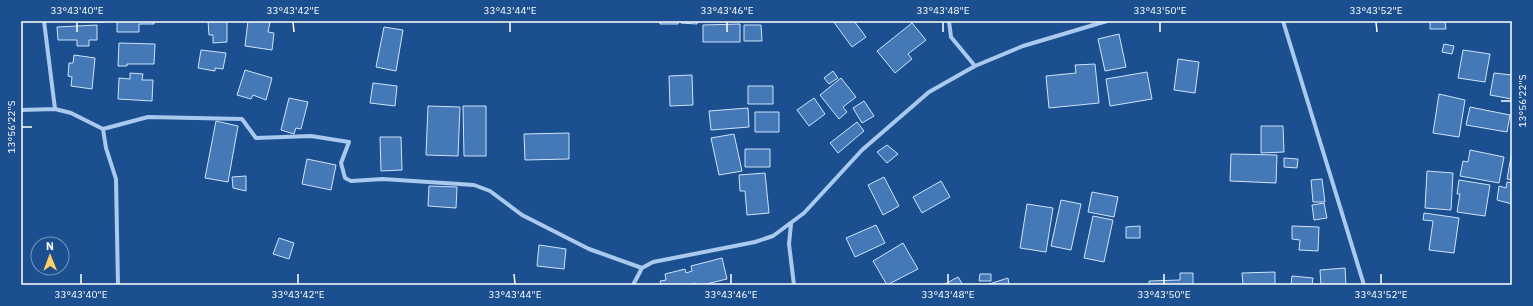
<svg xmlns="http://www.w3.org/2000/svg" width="1533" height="306" font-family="'IBM Plex Sans',sans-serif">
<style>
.building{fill:#4478b7;stroke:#cfe3fa}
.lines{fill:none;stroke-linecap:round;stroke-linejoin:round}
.minor{stroke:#a9c9ee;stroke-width:4}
.ticks{fill:none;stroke:#fff;stroke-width:1.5}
.neatline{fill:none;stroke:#fff;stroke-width:1.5}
.ticks-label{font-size:10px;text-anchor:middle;fill:#fff}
</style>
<rect width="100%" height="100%" fill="#1b4f8f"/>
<!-- building -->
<path class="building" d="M74,21H104V22H74Z
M117,21H154V24H139V32H117Z
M208,21H227V42L213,43V35H209Z
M248,21L270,22L268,32L274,33L272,50L245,46Z
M660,21H678V24H660Z
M681,21H697V24L681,23Z
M833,21H854L866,37L852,47Z
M1430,21H1445L1446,29H1430Z
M912,23L926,40L908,54L912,59L895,73L877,51Z
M740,24V42H703V25Z
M97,25V40H89V46H77V40H58L57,27Z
M744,25H761L762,41H744Z
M384,27L403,30L396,71L376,67Z
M1119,34L1126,67L1105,71L1098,39Z
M119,43L155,44L154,64H127V66H118Z
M1444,44L1454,46L1452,54L1442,52Z
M201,50L226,53L223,69L215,68V71L198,68Z
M1463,50L1490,54L1485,82L1458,78Z
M74,55L95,58L92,89L71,86L72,77L68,76L69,63H73Z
M1178,59L1199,62L1195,93L1174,90Z
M1095,64L1099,103L1049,108L1046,76L1076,73L1075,65Z
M245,70L272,78L266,100L253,95L251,99L237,95Z
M833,71L838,78L829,84L824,78Z
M1147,72L1152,99L1110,106L1106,79Z
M130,73L143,74L142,80H153L152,101L118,99L119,78L130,79Z
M1494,73L1512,75V99L1490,95Z
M692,75L693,105L670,106L669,76Z
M841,78L856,97L843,107L847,112L839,119L820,95Z
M373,83L397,86L395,106L370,103Z
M748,86H773V104H748Z
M1439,94L1465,100L1459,137L1433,133Z
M289,98L308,102L301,129L296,128L294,134L281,130Z
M814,98L825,114L809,126L797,110Z
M864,101L874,116L862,123L853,108Z
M428,106L460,107L458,156L426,155Z
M463,106H486V156H464Z
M1470,107L1510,115L1507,132L1466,125Z
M748,108L749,127L711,130L709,111Z
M755,112H779V132H755Z
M216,121L238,126L228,182L205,178Z
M857,122L864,131L838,153L830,143Z
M1261,126H1283L1284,152L1261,153Z
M569,133V159L525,160L524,134Z
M734,134L742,171L719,175L711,138Z
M380,137H401L402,170L381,171Z
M887,145L898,154L887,163L877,152Z
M745,149H770V167H745Z
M1470,150L1504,157L1499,183L1460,176L1463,161L1468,162Z
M1512,151V180L1507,179Z
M1231,154L1277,155L1276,183L1230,181Z
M1284,158L1298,159L1297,168L1284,167Z
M307,159L336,165L331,190L302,184Z
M1427,171L1453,173L1451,210L1425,208Z
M765,173L769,213L747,215L745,191H740L739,175Z
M246,176V191L233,188L232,177Z
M884,177L899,206L883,215L868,185Z
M1322,179L1325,202H1313L1311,180Z
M1459,180L1490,185L1485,216L1457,212L1460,194H1457Z
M941,181L950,197L922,213L913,197Z
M1507,182L1512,183V204L1497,200L1499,186L1506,188Z
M429,186L457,187L456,208L428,206Z
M1092,192L1118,197L1114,217L1088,212Z
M1061,200L1081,204L1071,250L1051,246Z
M1324,203L1327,218L1314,220L1312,205Z
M1027,204L1053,208L1046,252L1020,248Z
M1424,213L1459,218L1454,253L1429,250L1433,221L1423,220Z
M1093,216L1113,220L1104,262L1084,258Z
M876,225L885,243L855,257L846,238Z
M1140,226V238H1126V227Z
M1292,226L1319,227L1318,251L1299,250L1300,240L1292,239Z
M279,238L294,243L289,259L273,254Z
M903,243L918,269L887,285L873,261Z
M539,245L566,249L564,269L537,266Z
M722,258L727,279L702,285H695V283L690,285H661L660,281L666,280L665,274L685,269L686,273L692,271L691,266Z
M1345,268L1346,285H1321L1320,270Z
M1275,272V285H1243L1242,273Z
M1180,273H1193V285H1149V281L1180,280Z
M980,274H991V281H979Z
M1292,276L1313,278L1312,285H1291Z
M958,277L963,285H943Z
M1008,278L1009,285H986Z"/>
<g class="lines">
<!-- minor -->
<path class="minor" d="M44,21L55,109
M949,21L951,37L975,66
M1283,21L1364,285
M21,110L55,109L71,113L103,129L148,117L242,119L256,138L311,136L349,142L341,163L345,178L351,181L383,179L474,185L490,191L522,215L589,249L642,268
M103,129L106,148L116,179L118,285
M791,224L789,244L794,285
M633,285L642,268L653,262L755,242L773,236L804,213L862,150L929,92L975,66L1023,46L1107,21"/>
</g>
<!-- ticks -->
<path class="ticks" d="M77,22V32M293,22L294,32M510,22V32M727,22V32M943,22V32M1160,22V32M1376,22L1377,32M1501,101H1511M22,127H32M81,274V284M298,274V284M514,274L515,284M731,274V284M948,274V284M1164,274V284M1381,274V284"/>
<!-- border -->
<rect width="1533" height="306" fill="none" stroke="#1b4f8f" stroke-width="44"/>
<!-- north arrow -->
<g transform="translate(50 256) rotate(359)"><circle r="19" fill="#1b4f8f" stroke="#7695bc"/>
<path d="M0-3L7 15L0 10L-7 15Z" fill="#ffd166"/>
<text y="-6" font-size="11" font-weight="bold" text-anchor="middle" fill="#ffffff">N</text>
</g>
<rect x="22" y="22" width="1489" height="262" class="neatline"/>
<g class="ticks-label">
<text x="77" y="14">33°43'40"E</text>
<text x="293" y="14">33°43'42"E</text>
<text x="510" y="14">33°43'44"E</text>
<text x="727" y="14">33°43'46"E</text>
<text x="943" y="14">33°43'48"E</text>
<text x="1160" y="14">33°43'50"E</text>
<text x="1376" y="14">33°43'52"E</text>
<text transform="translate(1522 101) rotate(-90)" y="4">13°56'22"S</text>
<text transform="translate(11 127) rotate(-90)" y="4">13°56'22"S</text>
<text x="81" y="298">33°43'40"E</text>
<text x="298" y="298">33°43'42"E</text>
<text x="515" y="298">33°43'44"E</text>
<text x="731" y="298">33°43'46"E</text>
<text x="948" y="298">33°43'48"E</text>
<text x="1164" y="298">33°43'50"E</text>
<text x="1381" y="298">33°43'52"E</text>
</g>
</svg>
